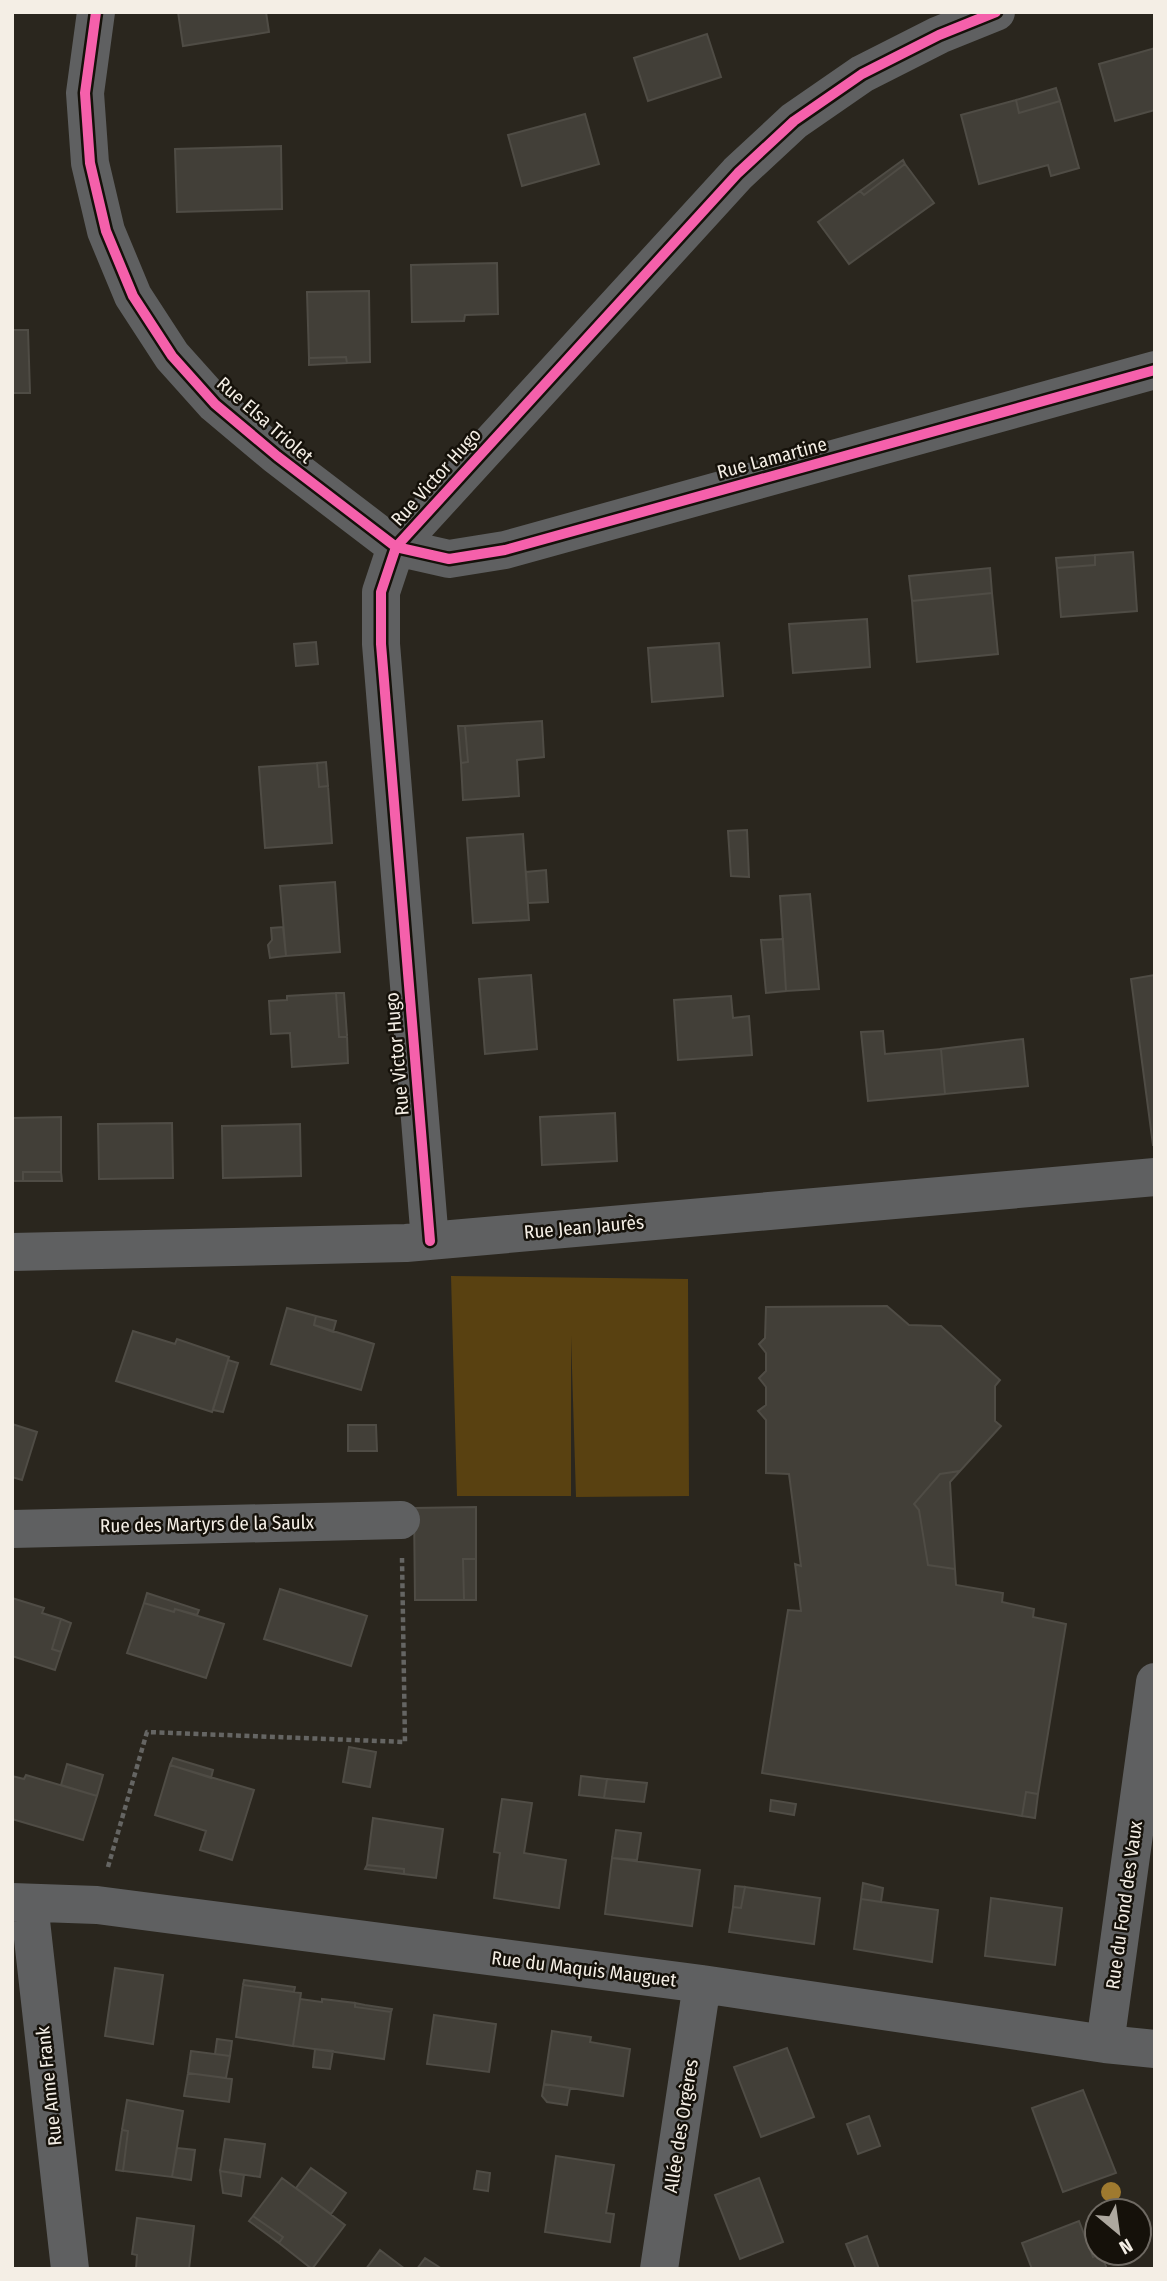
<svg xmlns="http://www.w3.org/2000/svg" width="1167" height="2281" font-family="'Fira Sans Condensed',sans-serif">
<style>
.green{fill:#594111}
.building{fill:#423f38;stroke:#4f4c45;stroke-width:2}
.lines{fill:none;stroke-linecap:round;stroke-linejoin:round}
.path{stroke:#656563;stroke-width:4.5;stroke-dasharray:5 3.5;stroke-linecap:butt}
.street{stroke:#5f6061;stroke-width:38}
.cycleway-casing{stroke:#15110a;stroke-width:15}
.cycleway{stroke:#f560ab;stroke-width:10}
.tree{fill:#9f7a2f}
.labels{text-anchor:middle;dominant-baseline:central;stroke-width:5;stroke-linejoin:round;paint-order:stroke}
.street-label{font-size:19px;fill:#f4eee5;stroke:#15110a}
</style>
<rect width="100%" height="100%" fill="#2a261e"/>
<!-- green -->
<path class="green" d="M451,1276L688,1279L689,1496L576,1497L571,1336V1496H457Z"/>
<!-- building -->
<path class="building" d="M178,12H266L269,32L183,46Z
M707,34L721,77L648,101L634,58Z
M1155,48V110L1115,121L1099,64Z
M1056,88L1060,101L1019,113L1016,100Z
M1016,100L1019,113L1060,101L1079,168L1051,176L1048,165L979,184L961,115Z
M585,114L599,164L522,186L508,135Z
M281,146L282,209L177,212L175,149Z
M903,160L905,164L864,195L860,191Z
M905,164L934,203L849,264L818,222L860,191L864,195Z
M497,263L498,314L465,315L464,321L412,322L411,265Z
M369,291L370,362L347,363L346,357L309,358L307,292Z
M12,330H28L30,393H12Z
M346,357L347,363L309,365V358Z
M1133,552L1137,611L1061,617L1057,568L1095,565V555Z
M1095,555V565L1057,568L1056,558Z
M990,568L992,593L912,601L909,576Z
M992,593L998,654L917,662L912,601Z
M867,619L870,667L793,673L789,624Z
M316,642L318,664L296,666L294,644Z
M719,643L723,696L652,702L648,648Z
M542,721L544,757L517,760L519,796L463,800L461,763L468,762L465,726Z
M458,726H465L468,762L461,763Z
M326,762L328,786L319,787L317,763Z
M317,763L319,787L328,786L332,843L265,848L259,767Z
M747,830L749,877L731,876L728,831Z
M523,834L529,920L473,923L467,838Z
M546,870L548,902L528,903L526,872Z
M335,882L340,952L286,956L280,886Z
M810,894L819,989L786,991L780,896Z
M283,927L286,956L270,958L268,945L272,940L271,928Z
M783,939L786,991L766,993L761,940Z
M531,975L537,1049L485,1054L479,979Z
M1155,975V1145H1153L1131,979Z
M336,993L339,1037L347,1036L348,1063L292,1067L290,1033L271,1034L269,1001L287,1000V996Z
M336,993H344L347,1036L339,1037Z
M731,996L733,1018L749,1016L752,1055L678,1060L674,1000Z
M883,1031L885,1054L941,1049L945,1094L868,1101L861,1032Z
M1023,1039L1028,1086L945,1094L941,1049Z
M615,1113L617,1161L542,1165L540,1117Z
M61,1117V1172H23V1181H12V1118Z
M172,1123L173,1178L99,1179L98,1124Z
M300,1124L301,1176L223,1178L222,1126Z
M23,1172H61L62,1181H23Z
M887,1306L909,1325L941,1326L1000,1380L995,1386V1421L1001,1426L960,1471L940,1474L914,1504L919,1510L928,1565L955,1569L956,1585L1003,1593L1002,1602L1034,1609L1033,1617L1066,1624L1038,1794L1026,1792L1022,1816L762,1773L788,1610L801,1611L795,1564L801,1566L789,1474L766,1473V1420L758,1411L766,1405V1387L759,1378L766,1371V1353L759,1344L765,1338L766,1307Z
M287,1308L316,1316L314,1325L374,1344L361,1390L271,1364Z
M316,1316L336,1321L333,1332L314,1325Z
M133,1331L175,1344L177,1339L229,1357L212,1412L116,1381Z
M228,1360L238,1363L223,1412L213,1410Z
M12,1424L37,1432L22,1480L12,1477Z
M348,1425H376L377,1451H348Z
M960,1471L950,1482L955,1569L928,1565L919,1510L914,1504L940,1474Z
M476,1507V1559H463L464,1600H415L414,1508Z
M463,1559H476V1600H464Z
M280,1589L367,1616L351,1666L264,1639Z
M147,1593L199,1610L197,1615L175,1609L174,1612L144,1603Z
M12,1598L44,1608L42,1613L61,1619L52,1649L61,1652L55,1670L12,1656Z
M144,1603L174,1612L175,1609L224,1624L206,1678L127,1653Z
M61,1619L71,1623L61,1652L52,1649Z
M349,1747L376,1752L370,1787L343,1782Z
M173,1758L213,1770L211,1778L170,1765Z
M67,1764L103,1775L97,1796L61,1785Z
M170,1765L254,1790L232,1860L200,1850L206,1831L155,1815Z
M26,1775L97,1796L83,1840L12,1819V1776L24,1779Z
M581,1776L607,1779L604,1798L579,1795Z
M607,1779L647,1783L644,1802L604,1798Z
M1026,1792L1038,1794L1035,1818L1022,1816Z
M502,1799L532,1803L524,1853L566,1860L559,1908L494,1898L500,1853L494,1852Z
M771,1800L796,1804L794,1815L770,1811Z
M373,1818L443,1829L436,1878L404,1874V1869L367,1865Z
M616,1830L641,1833L637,1860L612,1858Z
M612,1858L700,1870L692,1926L605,1914Z
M367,1865L404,1869V1874L365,1869Z
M863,1883L883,1888L881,1902L861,1899Z
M735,1886L745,1887L741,1908L733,1907Z
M745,1887L820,1898L814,1944L729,1932L733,1907L741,1908Z
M991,1898L1062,1908L1055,1965L985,1956Z
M861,1899L938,1910L932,1962L854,1949Z
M115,1968L163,1975L153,2044L105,2036Z
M244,1980L295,1987L294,1992L243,1985Z
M243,1985L301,1993L293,2046L236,2037Z
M300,1999L322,2002V1999L355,2003V2007L391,2012L384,2059L293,2046Z
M355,2003L365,2005L392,2009L391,2012L355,2007Z
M434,2015L496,2024L489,2072L427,2064Z
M552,2031L591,2037L590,2042L630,2049L623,2096L544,2084Z
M217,2039L232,2041L230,2056L215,2054Z
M787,2048L814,2117L761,2137L734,2067Z
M315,2049L333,2051L330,2069L313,2067Z
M191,2051L230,2056L226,2078L188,2073Z
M188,2073L232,2079L229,2102L184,2096Z
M544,2084L570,2088L567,2105L547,2102L542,2096Z
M1083,2090L1116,2173L1063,2192L1032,2108Z
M127,2100L183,2111L172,2177L123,2171L128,2131L122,2130Z
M869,2116L880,2146L858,2154L847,2124Z
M122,2130L128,2131L123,2171L116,2170Z
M225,2139L265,2144L260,2177L220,2171Z
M177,2148L195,2150L191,2180L172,2177Z
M556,2156L614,2165L606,2213L614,2214L610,2242L545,2232Z
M311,2168L346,2193L331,2214L296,2188Z
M220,2171L244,2175L241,2196L223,2193Z
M477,2171L490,2173L488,2191L474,2189Z
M282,2178L345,2225L312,2269L279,2243L283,2237L253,2216Z
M759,2178L783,2242L740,2259L715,2195Z
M253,2216L283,2237L279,2243L249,2221Z
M137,2218L194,2226L189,2269H136L137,2255L132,2254Z
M1079,2221L1093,2257L1101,2254L1107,2269H1032L1022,2243Z
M867,2236L879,2269H856L846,2244Z
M380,2250L405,2269H366Z
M425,2258L442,2269H417Z"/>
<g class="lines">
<!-- path -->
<path class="path" d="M108,1867L147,1732L405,1742L402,1558"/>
<!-- street -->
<path class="street" d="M96,12L85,93L90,163L106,231L133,296L172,356L215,404L277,456L396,547L449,559L505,550L1155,370
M430,1241L381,644V592L396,547L738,173L794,121L862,74L939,35L996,12
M12,1252L406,1243L1155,1177
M12,1529L401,1520
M12,1902L97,1905L702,1984L1105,2044L1155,2049
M29,1903L70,2269
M1105,2044L1155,1682
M659,2269L702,1984"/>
<!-- cycleway casing -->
<g class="cycleway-casing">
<path id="cycleway" d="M96,12L85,93L90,163L106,231L133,296L172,356L215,404L277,456L396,547L449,559L505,550L1155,370
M430,1241L381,644V592L396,547L738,173L794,121L862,74L939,35L996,12"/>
</g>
<!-- cycleway -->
<use href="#cycleway" class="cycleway"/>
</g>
<!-- trees -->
<circle class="tree" cx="1111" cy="2192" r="10"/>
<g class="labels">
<!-- street labels -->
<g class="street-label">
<text transform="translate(265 420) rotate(41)">Rue Elsa Triolet</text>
<text transform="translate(772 458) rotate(-15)">Rue Lamartine</text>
<text transform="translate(436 477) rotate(-48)">Rue Victor Hugo</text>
<text transform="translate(397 1054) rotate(-95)">Rue Victor Hugo</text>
<text transform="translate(584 1227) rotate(-5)">Rue Jean Jaurès</text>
<text transform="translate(207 1524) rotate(-1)">Rue des Martyrs de la Saulx</text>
<text transform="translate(1124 1905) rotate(-82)">Rue du Fond des Vaux</text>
<text transform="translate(584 1969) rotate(7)">Rue du Maquis Mauguet</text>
<text transform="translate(49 2086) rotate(-96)">Rue Anne Frank</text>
<text transform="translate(681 2126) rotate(-81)">Allée des Orgères</text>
</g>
</g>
<!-- border -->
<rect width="1167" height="2281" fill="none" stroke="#f4eee5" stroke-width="28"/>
<!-- north arrow -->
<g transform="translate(1118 2232) rotate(151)"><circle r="33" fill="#15110a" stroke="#6e6962" stroke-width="2"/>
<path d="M0-5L12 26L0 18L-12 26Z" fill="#ada89f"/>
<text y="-10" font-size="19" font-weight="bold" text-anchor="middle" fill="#f4eee5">N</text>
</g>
</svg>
